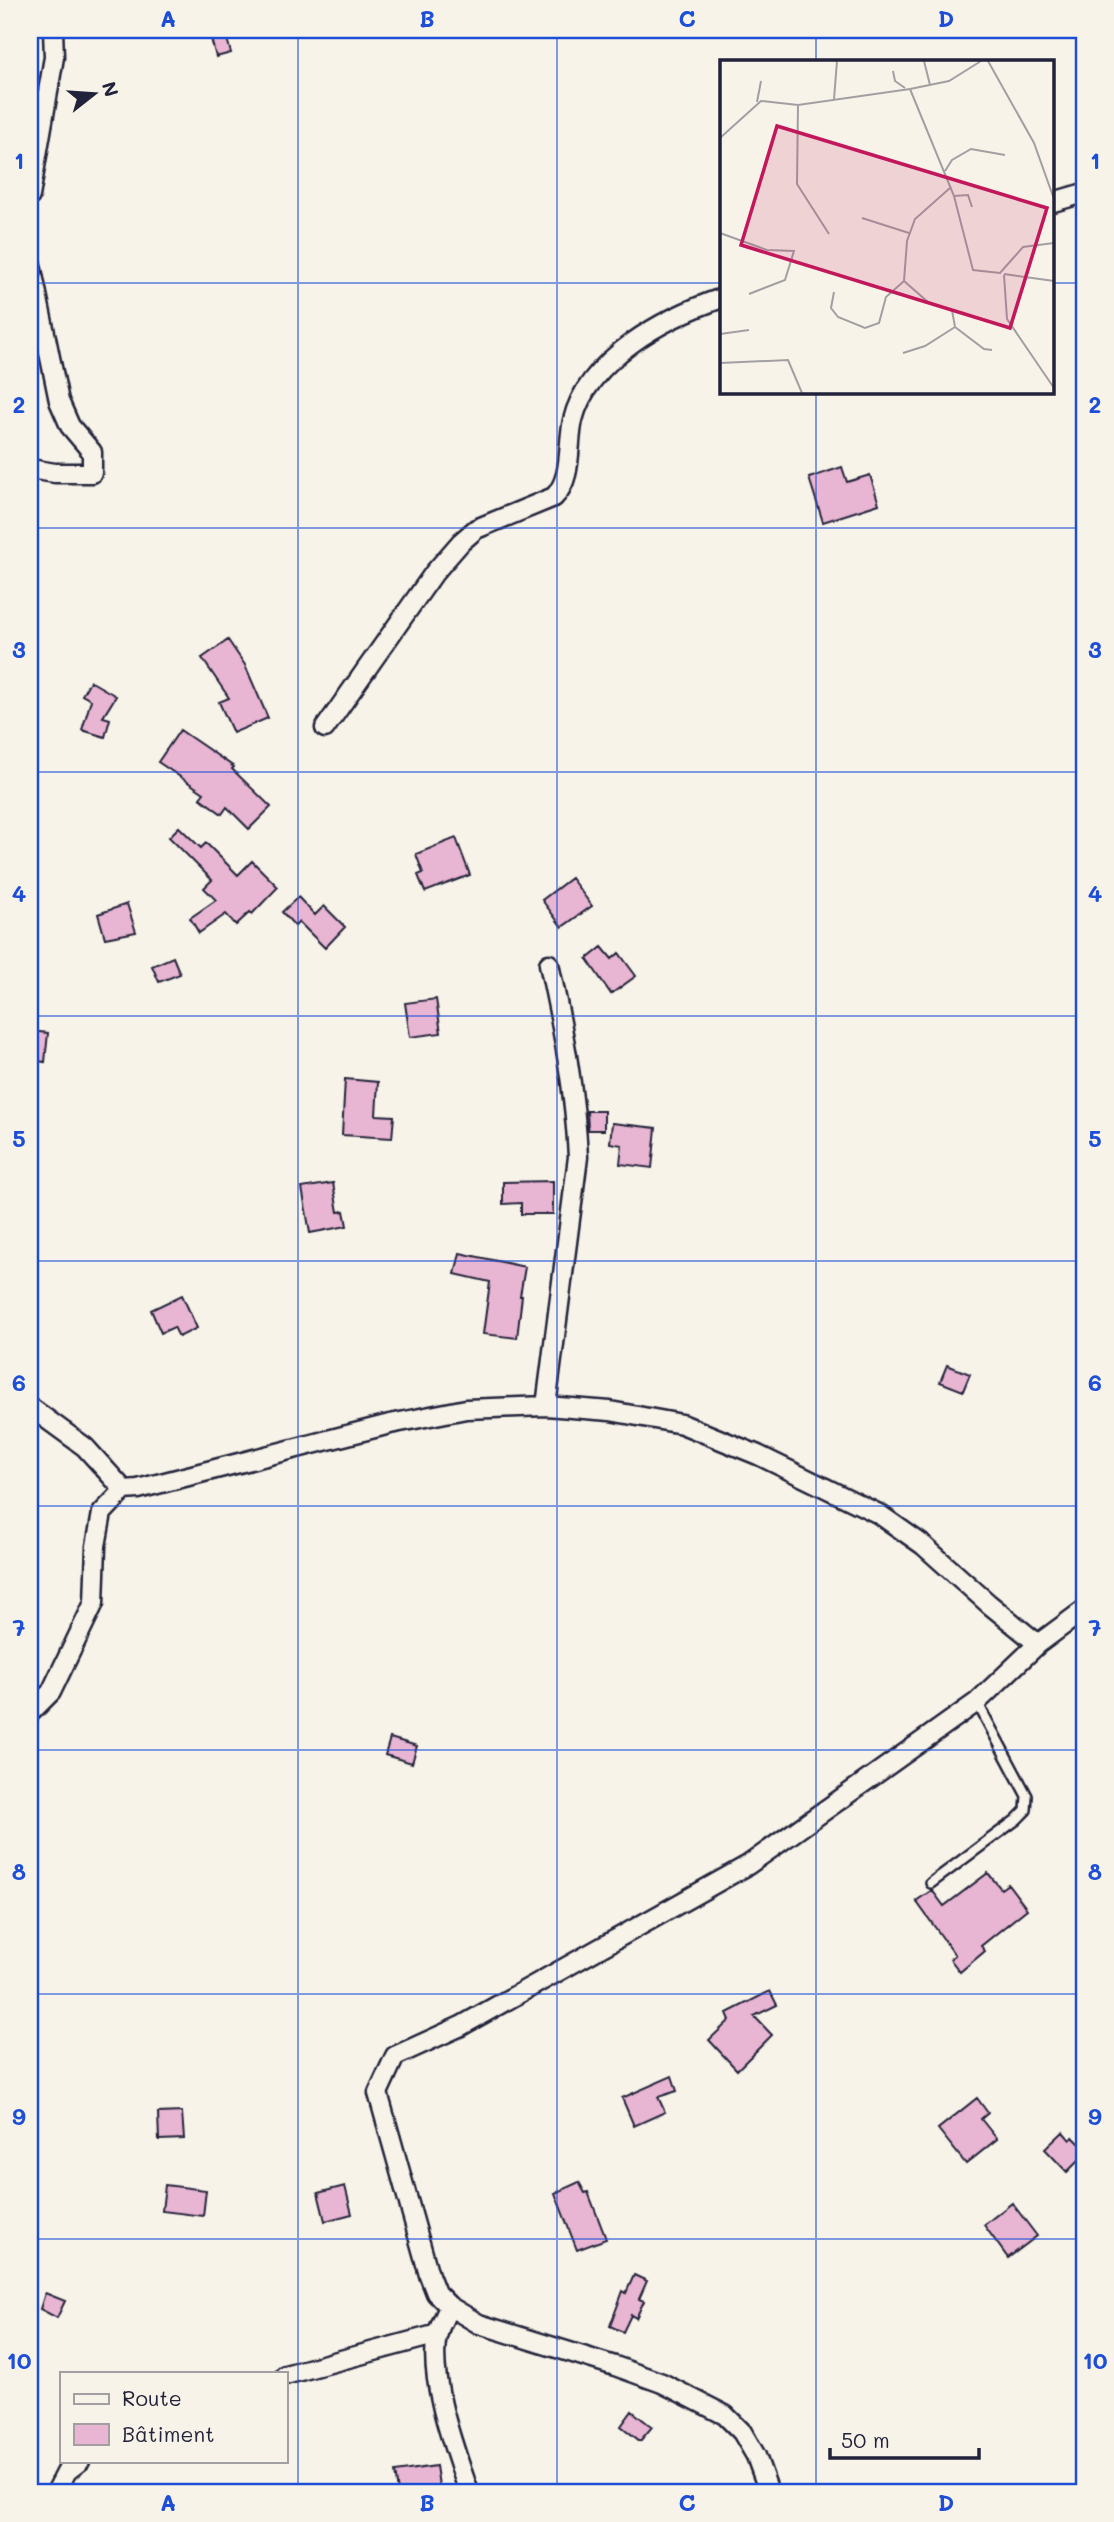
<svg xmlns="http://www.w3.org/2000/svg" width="1114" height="2522" font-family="Mali,sans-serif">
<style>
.building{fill:#e8b5d2;stroke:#22223b;stroke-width:2}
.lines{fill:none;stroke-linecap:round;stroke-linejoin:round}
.service-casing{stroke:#22223b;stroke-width:14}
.minor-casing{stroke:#22223b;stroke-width:23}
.service{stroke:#f7f3e8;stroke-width:9}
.minor{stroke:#f7f3e8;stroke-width:18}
.grid{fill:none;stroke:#1d4ed8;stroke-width:2;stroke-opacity:0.55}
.inset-road{fill:none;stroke:#a29fa3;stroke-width:2}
.view{fill:#c2185b;fill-opacity:0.15;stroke:#c2185b;stroke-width:3.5}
.inset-edge{fill:none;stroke:#22223b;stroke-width:3.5}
.neatline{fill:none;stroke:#1d4ed8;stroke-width:2.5}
.grid-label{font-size:23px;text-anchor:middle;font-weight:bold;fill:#1d4ed8}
</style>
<rect width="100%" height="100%" fill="#f7f3e8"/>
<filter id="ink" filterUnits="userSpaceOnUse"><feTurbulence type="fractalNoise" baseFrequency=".0143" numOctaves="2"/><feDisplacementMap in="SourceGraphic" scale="14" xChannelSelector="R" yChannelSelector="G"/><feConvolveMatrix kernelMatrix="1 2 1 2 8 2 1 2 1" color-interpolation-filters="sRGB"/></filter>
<g filter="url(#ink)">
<!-- building -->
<path class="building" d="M226,35L231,53L216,57L211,39Z
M842,467L847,482L870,475L879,504L823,522L809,478Z
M228,640L245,665L268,718L233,733L219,702L229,698L202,658Z
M90,681L116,696L103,717L110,719L105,737L82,730L91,700L82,695Z
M180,730L234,767L232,769L271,807L249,829L227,807L222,814L200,798L204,793L158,762Z
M179,827L201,848L206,843L238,875L252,861L278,887L252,914L250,912L236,925L226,914L199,933L190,918L216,900L204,888L212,880L169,837Z
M456,838L470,875L425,892L418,875L423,873L416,854Z
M571,878L592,906L562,927L542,900Z
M298,897L315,915L324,906L345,927L325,948L299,922L295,926L282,912Z
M127,904L136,932L105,938L98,914Z
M602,947L612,959L619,953L636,976L611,994L587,959Z
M173,957L180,974L159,982L152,966Z
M436,999L441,1033L410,1037L405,1003Z
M30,1031L48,1033L45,1062L30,1060Z
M345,1079L378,1082L376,1115L394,1116L392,1138L342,1135Z
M587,1111H604V1130H588Z
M612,1123L656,1128L652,1168L620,1164L622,1145L610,1143Z
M553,1181V1214H521V1203L503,1204V1182Z
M333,1183L338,1212L344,1211L347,1226L310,1233L302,1188Z
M460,1253L525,1267L520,1296H522L517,1338L483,1334L490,1282L455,1274Z
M182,1295L197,1328L179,1337L174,1327L161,1333L151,1310Z
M947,1365L970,1374L963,1391L940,1382Z
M390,1738L417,1746L412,1763L385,1755Z
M988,1873L1001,1889L1008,1884L1027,1909L981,1946L985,1951L960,1972L950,1959L955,1955L916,1901L932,1890L944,1906Z
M770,1991L777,2005L754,2016L772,2035L737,2070L709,2040L730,2020L727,2013Z
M672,2076L677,2091L658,2097L665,2112L634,2126L622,2098Z
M977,2098L988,2113L981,2119L997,2139L966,2164L938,2129Z
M182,2112L184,2139L159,2140L158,2113Z
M1063,2132L1070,2140L1073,2137L1084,2148V2155L1067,2172L1045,2149Z
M579,2182L585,2193L588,2192L606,2239L577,2250L555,2193Z
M165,2185L206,2190L203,2216L162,2211Z
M345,2186L352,2214L325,2221L318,2193Z
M1012,2203L1037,2236L1008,2258L984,2225Z
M634,2275L647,2281L639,2299L644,2301L636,2318L631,2315L623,2332L610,2326L623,2291L626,2293Z
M45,2293L65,2301L57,2318L40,2309Z
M632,2411L652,2427L640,2441L621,2426Z
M436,2466L440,2492H398L395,2472Z"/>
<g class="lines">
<!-- service casing -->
<g class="service-casing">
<path id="service" d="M931,1883L1016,1820L1026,1810L1027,1796L977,1702"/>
</g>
<!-- minor casing -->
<g class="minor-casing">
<path id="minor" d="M30,196L54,57L53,30
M1053,202L1084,193
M30,260L59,401L70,426L92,452V473H55L30,469
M325,728L434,573L461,542L476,529L554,497C573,478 567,446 573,420C588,358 666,317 722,298
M546,1406L578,1157C575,1092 563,1028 549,964
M30,1407L85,1447L124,1490L138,1489L390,1424L466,1409L546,1406L610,1411L682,1424L758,1455L879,1514L923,1545L989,1604L1038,1644
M30,1713L51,1692L94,1603L96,1546L102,1513L124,1490
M449,2306C446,2315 441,2323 438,2332C426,2374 455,2451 469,2492
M285,2375L438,2334
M56,2492L67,2471L80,2461
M769,2492L756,2456L742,2432L725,2415L662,2383L615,2366L479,2324L449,2306L436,2293L429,2275L378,2093L395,2056L461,2026L748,1865L977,1702L1038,1644L1084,1610"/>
</g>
<!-- service -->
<use href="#service" class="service"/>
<!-- minor -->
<use href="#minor" class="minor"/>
</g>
</g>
<!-- grid -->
<path class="grid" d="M298,30V2492M557,30V2492M816,30V61M30,283H722M1053,283H1084M816,392V2492M30,528H1084M30,772H1084M30,1016H1084M30,1261H1084M30,1506H1084M30,1750H1084M30,1994H1084M30,2239H1084"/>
<!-- overview -->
<g transform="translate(720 60)">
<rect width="334" height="334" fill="#f7f3e8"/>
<path class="inset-road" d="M204,1L210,25M268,1L314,83L334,139M173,11L175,21L185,28M190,29L234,136L253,210L280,213L303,187L334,183M114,39L117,1M37,42L41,21M78,45L77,124L109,174M0,78L41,41L78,45L190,29L229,21L261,1M225,111L232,100L251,89L285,95M234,136L248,135L252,147M142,158L189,173M0,173L47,190L74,191L65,220L29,234M284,214L334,221M284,215L287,259L334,328M184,221L208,242L232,250L235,267L264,289L272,290M114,232L111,248L118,257L145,268L159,263L166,237L184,221L187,181L195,159L230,128M0,274L29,270M183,293L205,286L235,267M0,303L68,300L82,333"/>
<path class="view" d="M57,66L327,148L290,268L21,185Z"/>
<rect width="334" height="334" class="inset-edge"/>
</g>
<!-- margin -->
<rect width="1114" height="2522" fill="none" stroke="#f7f3e8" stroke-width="77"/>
<!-- legend -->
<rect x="60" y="2372" width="228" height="91" fill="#f7f3e8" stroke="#a29fa3" stroke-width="2"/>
<rect x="74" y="2394" width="35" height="10" fill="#f7f3e8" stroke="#a29fa3" stroke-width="2"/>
<text x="122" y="2406" font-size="21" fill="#22223b">Route</text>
<rect x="74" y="2424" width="35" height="21" fill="#e8b5d2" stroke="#a29fa3" stroke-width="2"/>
<text x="122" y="2442" font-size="21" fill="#22223b">Bâtiment</text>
<!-- north arrow -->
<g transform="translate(94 94) rotate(73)" stroke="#f7f3e8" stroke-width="5" paint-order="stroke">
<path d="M0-5L12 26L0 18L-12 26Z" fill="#22223b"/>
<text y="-10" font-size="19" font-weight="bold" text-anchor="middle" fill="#22223b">N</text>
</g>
<!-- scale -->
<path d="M830 2448v10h149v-10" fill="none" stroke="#22223b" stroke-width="3.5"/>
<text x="841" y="2448" font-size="21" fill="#22223b" stroke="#f7f3e8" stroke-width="5" paint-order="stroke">50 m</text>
<rect x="38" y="38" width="1038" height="2446" class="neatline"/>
<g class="grid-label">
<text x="168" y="27">A</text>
<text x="427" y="27">B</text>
<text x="687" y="27">C</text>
<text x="946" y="27">D</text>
<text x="19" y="169">1</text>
<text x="1095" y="169">1</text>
<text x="19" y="413">2</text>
<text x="1095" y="413">2</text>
<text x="19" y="658">3</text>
<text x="1095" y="658">3</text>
<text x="19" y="902">4</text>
<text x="1095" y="902">4</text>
<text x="19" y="1147">5</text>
<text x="1095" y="1147">5</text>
<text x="19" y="1391">6</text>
<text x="1095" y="1391">6</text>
<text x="19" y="1636">7</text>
<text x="1095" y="1636">7</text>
<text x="19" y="1880">8</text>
<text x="1095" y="1880">8</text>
<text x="19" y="2125">9</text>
<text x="1095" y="2125">9</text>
<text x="19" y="2369">10</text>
<text x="1095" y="2369">10</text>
<text x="168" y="2511">A</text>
<text x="427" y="2511">B</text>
<text x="687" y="2511">C</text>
<text x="946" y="2511">D</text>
</g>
</svg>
